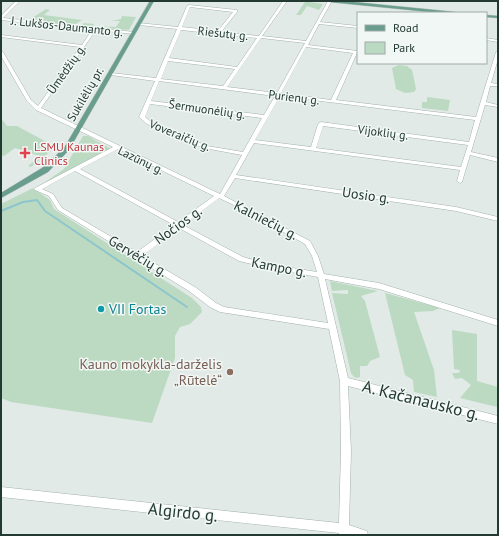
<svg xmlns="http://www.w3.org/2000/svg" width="499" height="536" font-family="'PT Sans',sans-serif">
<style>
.green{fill:#bcdac2}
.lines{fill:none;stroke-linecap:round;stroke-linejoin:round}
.stream{stroke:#8dc5cc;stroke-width:2}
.minor-casing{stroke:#a4b2ad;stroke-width:1}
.major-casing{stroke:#bdc4c2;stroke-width:1}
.minor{fill:#fff;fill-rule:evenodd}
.major{fill:#699d8d;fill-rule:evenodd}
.health-dot{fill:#e0444e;stroke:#f1f7f4;stroke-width:1.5}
.culture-dot{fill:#0f9aa8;stroke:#f1f7f4;stroke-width:1.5}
.education-dot{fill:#8d6e63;stroke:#f1f7f4;stroke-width:1.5}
.labels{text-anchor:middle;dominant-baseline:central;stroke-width:3;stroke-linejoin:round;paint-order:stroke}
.far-street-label{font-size:12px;fill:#233a33;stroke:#f1f7f4}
.far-health-label{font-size:12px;fill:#be3a42;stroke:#f1f7f4;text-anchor:start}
.street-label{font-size:14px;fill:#233a33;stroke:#f1f7f4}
.culture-label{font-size:14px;fill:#0d838f;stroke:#f1f7f4;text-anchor:start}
.education-label{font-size:14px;fill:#785e54;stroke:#f1f7f4;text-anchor:end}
.near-street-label{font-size:17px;fill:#233a33;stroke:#f1f7f4}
</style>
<rect width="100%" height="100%" fill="#e1eae6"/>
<!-- green -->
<path class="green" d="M303,1L323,4L319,10L307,6L301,15H296L305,2Z
M46,9L50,10L44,15L82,20L74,25L29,20Z
M122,16L136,17L129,30L80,26L84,23L94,24L93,26L116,27L120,21H111L121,19Z
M399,65L407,66L412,70L416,89L414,92L405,93L396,89L392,68Z
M427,97L450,100L448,111L422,108V102H427Z
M1,118L7,126H17L56,147L31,167L28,166L40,156L15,148L4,156L1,155Z
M83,136H88L111,149L38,187L64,169Z
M33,188L50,200L54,209L192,298L201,307L202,312L190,324L180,327L175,336V358L152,423L11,402L1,398V204Z
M330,281L378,291L361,296L365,301L380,357L370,361L367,366H360V377C355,379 354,377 351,373L332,293L348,294V290L332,291Z
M385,293L440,308L433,311L414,312L434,370L437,397L414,392L413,380L405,375Z
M452,330L477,334V381L498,387L497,407L460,398L471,385L462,378L455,379L452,373H459L460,370L454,369Z"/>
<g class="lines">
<!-- stream -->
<path class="stream" d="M1,211L23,202L37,200L45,211L187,307"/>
<!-- minor casing -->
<g class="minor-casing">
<path id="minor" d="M16,1H20L3,18L134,32L136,33L134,34L96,30L41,108L220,194L242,155L204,148L147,124L139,117L155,81L111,75L109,74L111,73L156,78L177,29L139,25L137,24L138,23L178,27L187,6L189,5L237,10V12L221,32L259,36L283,1H287L262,36L306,41L328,1H332L320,22L358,26V28L319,24L308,45L358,51V53H357L336,100L476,117L496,52L498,51V59L491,83L498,84V86H490L486,102L498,105V107L485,105L471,152L498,158V162L470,155L462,182L460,183L457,181L460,170L254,143L236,175L456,207L498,217V221L456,211L235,178L224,196L310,241L318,256L324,274L379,283L498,320V326L379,289L325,279L348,378L498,416V424L348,386L351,451L349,525L367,531L368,535H339V533L1,497V487L339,523L341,451L340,381L329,329L220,312L210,307L189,291L58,210L49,196L35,190L34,189L35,188L113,147L36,110L27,101L1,56V51L3,52L31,100L38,106L80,47L1,37V35L82,45L92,30L1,20V16ZM190,7L233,12L218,31L182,27ZM181,30L257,38L237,67L169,58ZM261,38L305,43L277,93L227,87ZM306,47L353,53L331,100L281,93ZM168,61L235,69L223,86L161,79ZM159,81L275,96L264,115L151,101ZM280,96L475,120L469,142L321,122L318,124L311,147L255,140ZM150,104L262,118L243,152L207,146L151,122L145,117ZM323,126L468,145L461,167L316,148ZM118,149L214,196L178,222L80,169ZM75,171L174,225L137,252L62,208L53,194L42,189ZM219,198L238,207L305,244L312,256L317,272L268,264L243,257L183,225ZM179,228L239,261L268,268L318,277L328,323L224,307L216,303L195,287L142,256Z
M486,38L498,40V42L486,40Z"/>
</g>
<!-- major casing -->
<g class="major-casing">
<path id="major" d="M150,1H154L69,150L48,172L1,198V193L42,168L64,148Z
M327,1H344L455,12L457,13H440L329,2Z
M486,15L498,16V18L486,17Z"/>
</g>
<!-- minor -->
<use href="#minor" class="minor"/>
<!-- major -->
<use href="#major" class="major"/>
</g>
<!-- markers -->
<path class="health-dot" d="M23 147h4v4h4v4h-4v4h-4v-4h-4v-4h4z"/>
<circle class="culture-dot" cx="101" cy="309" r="4"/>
<circle class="education-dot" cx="230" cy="372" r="4"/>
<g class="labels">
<!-- far-street labels -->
<g class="far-street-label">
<text transform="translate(67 26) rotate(6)">J. Lukšos-Daumanto g.</text>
<text transform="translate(223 33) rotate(6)">Riešutų g.</text>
<text transform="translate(66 69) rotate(-55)">Ūmėdžių g.</text>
<text transform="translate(85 94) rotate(-60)">Sukilėlių pr.</text>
<text transform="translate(294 97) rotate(7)">Purienų g.</text>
<text transform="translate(207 109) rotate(8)">Šermuonėlių g.</text>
<text transform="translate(383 132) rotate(7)">Vijoklių g.</text>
<text transform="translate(180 135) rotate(22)">Voveraičių g.</text>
<text transform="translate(141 160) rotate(26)">Lazūnų g.</text>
</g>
<!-- far-health labels -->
<g class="far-health-label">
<text x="34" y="146">LSMU Kaunas<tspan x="34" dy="14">Clinics</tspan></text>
</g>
<!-- street labels -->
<g class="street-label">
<text transform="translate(366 195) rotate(8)">Uosio g.</text>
<text transform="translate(266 220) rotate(27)">Kalniečių g.</text>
<text transform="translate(178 225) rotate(-36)">Nočios g.</text>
<text transform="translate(138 256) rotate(31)">Gervėčių g.</text>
<text transform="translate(279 267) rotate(11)">Kampo g.</text>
</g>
<!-- culture labels -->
<g class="culture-label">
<text x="109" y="309">VII Fortas</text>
</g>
<!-- education labels -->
<g class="education-label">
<text x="222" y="364">Kauno mokykla-darželis<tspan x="222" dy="16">„Rūtelė“</tspan></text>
</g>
<!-- near-street labels -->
<g class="near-street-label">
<text transform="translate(421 400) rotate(14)">A. Kačanausko g.</text>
<text transform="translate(183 512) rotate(6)">Algirdo g.</text>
</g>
</g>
<!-- border -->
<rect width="499" height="536" fill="none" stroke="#233a33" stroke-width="4"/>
<!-- legend -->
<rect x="357" y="12" width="130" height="52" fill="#f1f7f4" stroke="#9faba7"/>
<rect x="365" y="25" width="20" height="6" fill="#699d8d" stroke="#9faba7"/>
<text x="393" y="32" font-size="12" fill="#233a33">Road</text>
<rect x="365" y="42" width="20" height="12" fill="#bcdac2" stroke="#9faba7"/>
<text x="393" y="52" font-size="12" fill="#233a33">Park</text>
</svg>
